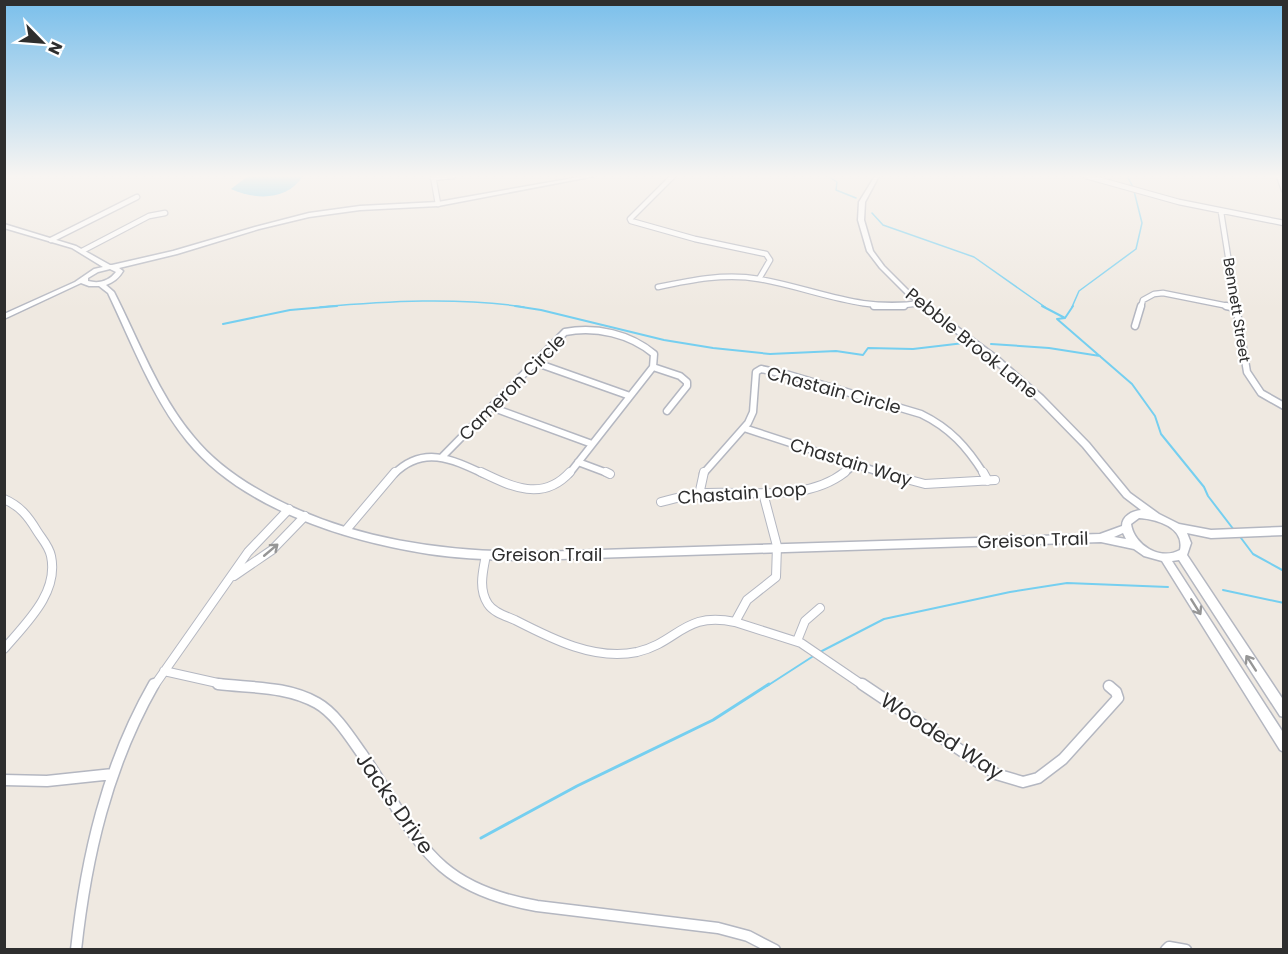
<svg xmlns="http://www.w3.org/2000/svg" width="1288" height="954" font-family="Poppins,sans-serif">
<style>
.water{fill:#75cff0}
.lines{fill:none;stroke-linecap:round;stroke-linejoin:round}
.stream-far2{stroke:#75cff0;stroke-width:1.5}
.stream-far1{stroke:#75cff0;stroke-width:2}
.stream{stroke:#75cff0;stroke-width:3}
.street-far3-casing{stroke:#b4b7c1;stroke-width:7}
.street-far2-casing{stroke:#b4b7c1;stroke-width:9}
.street-far1-casing{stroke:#b4b7c1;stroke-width:10}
.street-casing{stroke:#b4b7c1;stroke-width:13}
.secondary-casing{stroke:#b4b7c1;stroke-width:3}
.street-far3{stroke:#fff;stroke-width:4.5}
.street-far2{stroke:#fff;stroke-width:6}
.street-far1{stroke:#fff;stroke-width:8}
.street{stroke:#fff;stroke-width:10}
.secondary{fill:#fff;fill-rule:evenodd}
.oneway{stroke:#969696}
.labels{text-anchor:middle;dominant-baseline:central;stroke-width:4.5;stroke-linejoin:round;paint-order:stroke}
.far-street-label{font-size:15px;fill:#2e2e2e;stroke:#fff}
.street-label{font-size:18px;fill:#2e2e2e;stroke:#fff}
.near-street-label{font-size:21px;fill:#2e2e2e;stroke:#fff}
</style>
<rect width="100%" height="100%" fill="#efe9e1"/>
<!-- water -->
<path class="water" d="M248,176H303C287,201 255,200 231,189Z"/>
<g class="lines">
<!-- stream-far2 -->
<path class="stream-far2" d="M828,176L837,182L836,190L856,198
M1127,176L1133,187
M872,213L883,225L974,257L1045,307
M320,307C388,301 457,297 524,307
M1072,307L1079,291L1136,249L1142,223L1134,191"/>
<!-- stream-far1 -->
<path class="stream-far1" d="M515,306L541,310L664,340L713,348L770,354L836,351L863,355L868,348L913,349L964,343
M1042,306L1065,318
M1073,306L1065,318L1057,319L1132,384L1155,416L1161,434L1204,487L1208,496L1234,530
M223,324L290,310L337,306
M991,344L1049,348L1100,356
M1238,534L1253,554L1284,571
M1223,590L1284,603
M820,652L884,619L1010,592L1067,583L1168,587
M767,686L815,655"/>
<!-- stream -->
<path class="stream" d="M481,838L577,786L713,720L769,684"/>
<!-- street-far3 casing -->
<g class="street-far3-casing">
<path id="street-far3" d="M433,176L438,204
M673,176L630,219L631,221L695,239L766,254L770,260L759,279
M1086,176L1179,202L1284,223
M1279,176L1284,190
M433,178L453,176
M1221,212L1236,307
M51,240L137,197
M82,251L149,216L165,213
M658,287C691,280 725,273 759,279C816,289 861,313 921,303
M1141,307L1143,300L1154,294L1163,293L1233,307"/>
</g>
<!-- street-far2 casing -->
<g class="street-far2-casing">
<path id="street-far2" d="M874,306H904
M1226,306L1236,308
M1236,306L1247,372L1261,393L1284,406
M1135,326L1141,306
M534,362L630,396
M653,367L680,376L687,382V386L667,411
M491,407L592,444
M744,428L885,474
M443,456L565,332C596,326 630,334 654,354L653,367L569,474
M578,462L610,474
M394,474C423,445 452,459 484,474
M703,474L748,423L753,412L756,372L761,369L789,375L921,414C950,428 967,447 984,474
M843,474L854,465"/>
</g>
<!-- street-far1 casing -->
<g class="street-far1-casing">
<path id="street-far1" d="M481,472C512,487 543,502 570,472
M606,472L610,474
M880,472L925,484L995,480
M983,472L988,481
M763,493L777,546L776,577L747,600L735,622L801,643L864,686
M699,495L704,472
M4,499C20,506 28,516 37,531C42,539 49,546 51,556C59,593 26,623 4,649
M661,502C676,498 691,494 707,493C752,491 807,502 845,472
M346,530L395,472
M486,555C483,571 478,589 488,604C494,613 506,616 515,620C552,639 595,661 637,652C679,642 684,611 735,622
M234,576L272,550L305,516
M797,641L805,621L820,608
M164,671L231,686
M154,686L248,552L289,509"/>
</g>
<!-- street casing -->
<g class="street-casing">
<path id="street" d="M218,684C251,688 287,686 317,703C335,713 350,737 362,754C418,836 427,887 537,906L718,928L748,936L775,950
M862,684L996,774L1023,782L1038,778L1063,759L1118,698L1116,692L1109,686
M4,780L47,781L113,774
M76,950C86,857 107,766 154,684
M1166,950L1169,947L1186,950"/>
</g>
<!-- secondary casing -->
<g class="secondary-casing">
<path id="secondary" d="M585,176H595L438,206L360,210L309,217L259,229L177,254L119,268L123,271C119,278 114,282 106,285L114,292C139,341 158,394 193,436C213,461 240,480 268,495C351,540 445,552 538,552L1100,534L1122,526C1122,516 1132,511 1141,510L1124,497L1083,447L1037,400L991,360L906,294L880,268L867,251L858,220L859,202L875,176H879L865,202L864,220L873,251L884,266L910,292L997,356L1043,396L1089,443L1130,493L1159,514L1179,524L1211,530L1284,527V535L1211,538L1187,533L1191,543L1187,555L1284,701V717L1280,716L1179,560L1172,561L1284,734V752L1280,750L1162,561L1144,556L1134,549L1101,542L529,560C496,560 462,559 429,554C346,541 242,509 187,441C152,398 132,343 108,293L99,286H89L81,283L4,319V314L75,282L94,269L103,267L72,248L4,228V224L76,246L110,265H112L173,251L255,227L309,213L360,206L438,202ZM110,269L116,272C109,281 99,284 88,281V278L98,272ZM1139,518C1156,519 1185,527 1180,550C1160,561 1134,545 1131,524ZM1123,533L1126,539L1114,537Z"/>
</g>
<!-- street-far3 -->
<use href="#street-far3" class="street-far3"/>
<!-- street-far2 -->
<use href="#street-far2" class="street-far2"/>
<!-- street-far1 -->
<use href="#street-far1" class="street-far1"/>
<!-- street -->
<use href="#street" class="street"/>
<!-- secondary -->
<use href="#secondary" class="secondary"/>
</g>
<!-- one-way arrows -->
<defs><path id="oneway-shaft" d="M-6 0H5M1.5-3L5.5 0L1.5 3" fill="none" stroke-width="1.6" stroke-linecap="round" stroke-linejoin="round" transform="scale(1.5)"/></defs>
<g class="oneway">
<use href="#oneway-shaft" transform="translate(271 550) rotate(-40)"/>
<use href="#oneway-shaft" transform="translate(1196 607) rotate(58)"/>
<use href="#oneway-shaft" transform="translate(1251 663) rotate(-123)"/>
</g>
<!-- sky -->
<linearGradient id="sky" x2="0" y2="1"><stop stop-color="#7abfeb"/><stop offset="0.57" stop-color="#f8f5f2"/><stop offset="1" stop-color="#f8f5f2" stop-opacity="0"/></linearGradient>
<rect width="1288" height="309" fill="url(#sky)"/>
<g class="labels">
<!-- far-street labels -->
<g class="far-street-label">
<text transform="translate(1237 310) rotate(81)">Bennett Street</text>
</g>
<!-- street labels -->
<g class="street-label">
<text transform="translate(972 343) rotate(39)">Pebble Brook Lane</text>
<text transform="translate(512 387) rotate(-45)">Cameron Circle</text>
<text transform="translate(834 390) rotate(15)">Chastain Circle</text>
<text transform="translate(851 462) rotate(17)">Chastain Way</text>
<text transform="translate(742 493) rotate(-4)">Chastain Loop</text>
<text transform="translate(1033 540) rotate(-2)">Greison Trail</text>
<text x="547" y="554">Greison Trail</text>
</g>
<!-- near-street labels -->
<g class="near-street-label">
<text transform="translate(942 736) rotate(33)">Wooded Way</text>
<text transform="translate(395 803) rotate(55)">Jacks Drive</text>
</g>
</g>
<!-- border -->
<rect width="1288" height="954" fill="none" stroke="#2e2e2e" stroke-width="12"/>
<!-- north arrow -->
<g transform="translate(42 42) rotate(115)" stroke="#ffffff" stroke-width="4.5" paint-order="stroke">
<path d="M0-4.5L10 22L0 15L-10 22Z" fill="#2e2e2e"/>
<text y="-9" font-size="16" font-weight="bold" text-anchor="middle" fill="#2e2e2e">N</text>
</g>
</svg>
